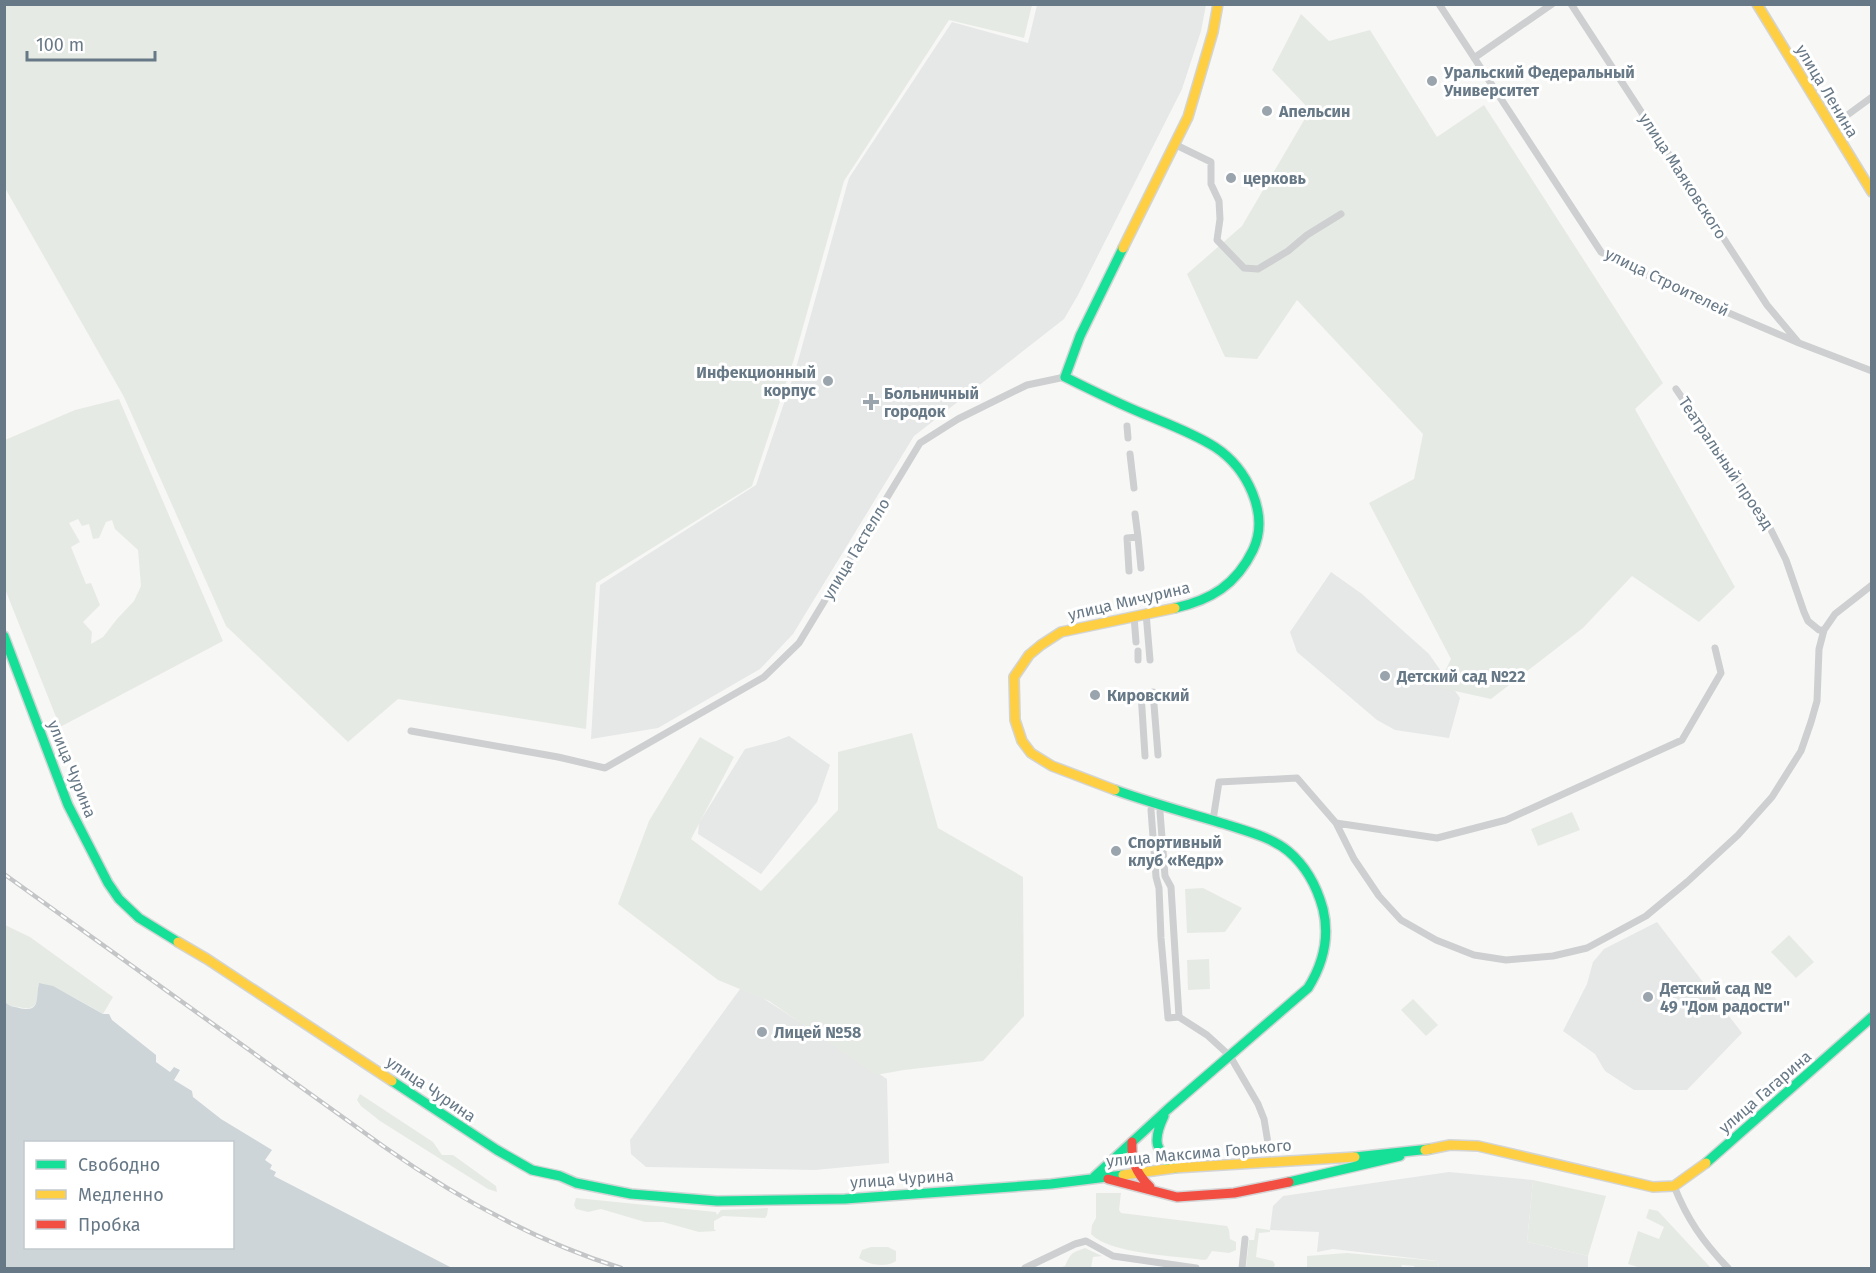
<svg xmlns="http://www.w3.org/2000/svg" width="1876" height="1273" font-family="'Fira Sans',sans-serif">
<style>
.built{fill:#e6e7e7}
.green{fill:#e6eae4;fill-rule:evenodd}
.water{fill:#cdd5d8;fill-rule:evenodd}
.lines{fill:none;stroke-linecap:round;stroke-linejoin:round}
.fast-casing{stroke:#d3d4d5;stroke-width:12}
.slow-casing{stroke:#d3d4d5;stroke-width:12}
.jam-casing{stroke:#d3d4d5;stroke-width:12}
.street{stroke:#cdcfd0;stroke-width:7}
.fast{stroke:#16e098;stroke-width:9}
.slow{stroke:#ffcf43;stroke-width:9}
.jam{stroke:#f24e42;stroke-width:9}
.rail-casing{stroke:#c3c5c6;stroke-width:4.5}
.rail{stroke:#fff;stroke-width:2;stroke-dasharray:7;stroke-linecap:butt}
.poi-dot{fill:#99a4ad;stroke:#fff;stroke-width:2}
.labels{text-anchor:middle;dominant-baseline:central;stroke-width:6;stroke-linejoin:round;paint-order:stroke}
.poi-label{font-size:16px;font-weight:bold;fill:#677886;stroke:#fff;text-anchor:start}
.street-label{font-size:16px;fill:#677886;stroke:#fff}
</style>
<rect width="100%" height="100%" fill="#f7f7f6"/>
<!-- built -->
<path class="built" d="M1037,5H1206L1201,31L1182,89L1078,295L1064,319L914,436L793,634L760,669L658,728L591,739L600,585L756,485L796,368L849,178L952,22L1028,43Z
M1331,572L1362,594L1429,654L1460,698L1449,738L1395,730L1377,720L1297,652L1290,632Z
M789,736L830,765L817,802L761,874L698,834L699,823L745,749L776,741Z
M1657,922L1742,1033L1687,1090H1634L1605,1071L1595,1054L1563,1031L1587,984L1593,962L1604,949Z
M743,985L887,1079L889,1163L815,1170L646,1167L631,1154L630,1140Z
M1449,1172L1533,1180L1527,1242L1588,1256V1268H1439L1438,1261L1333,1249L1317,1252L1319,1232L1270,1230L1273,1206L1283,1196Z"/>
<!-- green -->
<path class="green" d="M4,5L5,4L1032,5L1024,38L949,20L844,181L794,359L752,486L596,583L586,729L398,699L348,742L226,626L124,397L5,188Z
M1301,14L1329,41L1370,30L1437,137L1484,105L1663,383L1635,409L1735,587L1699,622L1632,576L1583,628L1491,699L1437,687L1451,659L1369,503L1414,479L1423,434L1297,300L1257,359L1225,357L1187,274L1242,226L1310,110L1272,70Z
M119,399L223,641L60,727L5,589V440L75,410ZM78,519L82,526L89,524L93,539L99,538L106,522L112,520L115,529L138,550L141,586L134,601L117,619L103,637L91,644L92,632L83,622L100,605L91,583L86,584L71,547L80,542L69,523Z
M912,733L938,828L1023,877L1024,1016L983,1061L904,1070L876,1075L769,1001L718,980L618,904L649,821L700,737L734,757L691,839L761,891L838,810V752Z
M1572,812L1580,830L1538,846L1531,829Z
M1203,888L1242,908L1225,932L1187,933L1185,889Z
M5,925L30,937L113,997L103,1014C91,1007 47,981 38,985C37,1002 39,1012 18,1007C12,1006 9,1007 5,1002Z
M1789,935L1814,962L1796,978L1771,952Z
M1209,959L1210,989L1188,990L1187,960Z
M1413,999L1438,1025L1426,1036L1401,1010Z
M360,1094L433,1142L442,1155H453L496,1186L497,1192L488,1189L380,1121L361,1106L357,1100Z
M1533,1180L1606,1196L1588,1256L1527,1242Z
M1096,1193H1121L1119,1210L1121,1213L1227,1226L1229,1230L1230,1239L1236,1242V1250L1229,1253L1212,1251L1207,1259L1204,1260C1176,1256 1110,1254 1091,1234L1092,1225L1096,1218Z
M576,1198L716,1212L717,1215L721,1210L768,1208L767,1215L765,1218L723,1216L714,1221V1229L716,1231L699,1232L663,1222H645L601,1209L588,1212L576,1209L574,1205Z
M1649,1209L1658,1211L1711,1268H1641L1628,1264L1638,1231L1659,1239L1664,1227L1646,1218Z
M1256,1228L1270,1230V1232L1259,1233L1256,1257L1273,1261L1275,1265L1273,1268L1246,1267L1249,1240H1254Z
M871,1247H888L896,1251V1261C887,1268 868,1265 859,1258L862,1250Z
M1085,1248L1102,1256L1093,1257L1091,1268H1059L1065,1266C1071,1253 1071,1253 1085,1248Z
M1347,1253L1438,1261L1439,1268H1415L1414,1266L1402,1265L1401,1268H1307V1256Z"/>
<!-- water -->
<path class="water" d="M39,983L53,986L103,1014H109L112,1020L156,1055V1062L170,1072L174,1067L180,1070L174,1080L192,1091L193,1097L221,1119L272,1150L265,1160L272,1165L270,1169L276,1172L274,1176L452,1268H5V1002C10,1007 12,1006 19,1008C42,1013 35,998 39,983ZM26,1142H232V1248H26Z"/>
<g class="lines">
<!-- fast casing -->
<g class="fast-casing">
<path id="fast" d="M1123,248L1080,336L1065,377C1091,390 1117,403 1144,414C1168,424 1193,433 1215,447C1247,468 1270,514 1253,550C1236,585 1211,600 1175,608
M4,636L68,805L108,883L119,899L139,918L178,942
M392,1081L497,1150L532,1170L560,1176L576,1183L631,1194L717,1201L845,1199L1051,1184L1123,1175
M1164,1116C1152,1141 1155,1150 1175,1168
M1355,1157L1430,1149
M1706,1163L1872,1017
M1094,1177L1168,1109L1308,988C1323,964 1330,938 1323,909C1317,887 1306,866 1288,851C1271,837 1246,831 1225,824C1188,813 1151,803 1115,790
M1289,1182L1400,1156"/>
</g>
<!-- slow casing -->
<g class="slow-casing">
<path id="slow" d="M1757,4L1872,192
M1123,248L1188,117L1213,32L1218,4
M1115,790L1052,766L1031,753L1022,741L1015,720L1014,677L1029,655L1041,645L1061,632L1175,608
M178,942L207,959L392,1081
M1425,1150L1450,1145L1478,1146L1653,1187L1674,1186L1706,1163
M1123,1175L1175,1168L1355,1157"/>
</g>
<!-- jam casing -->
<g class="jam-casing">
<path id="jam" d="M1132,1142C1131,1161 1136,1173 1150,1187
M1108,1179L1177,1197L1234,1193L1289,1182"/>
</g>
<!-- street -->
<path class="street" d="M1439,4L1601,252L1696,299L1799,343L1872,371
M1571,4L1767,305L1798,342
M1474,58L1552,4
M1831,127L1872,97
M1174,144L1211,162V184L1219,201L1220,219L1217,240L1244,268L1258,269L1288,251L1307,235L1341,214
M1676,389L1767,522L1786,560L1804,612L1808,621L1819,630H1824
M1127,426L1128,438
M1130,454L1134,488
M1135,514L1138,537
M1129,571L1127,538L1138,537L1141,568
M1146,613L1150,660
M1134,616L1136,642
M1138,651V660
M1153,692L1158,755
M1141,693L1145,756
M411,731L558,757L605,768L764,677L799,643L920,443L958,419L1027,385L1065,377
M1151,810L1156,877L1159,888L1161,938L1168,1018L1179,1017L1171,887L1165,876L1160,812
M1213,820L1219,782L1297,778L1336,823L1354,859L1379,896L1401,920L1436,940L1474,955L1506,960L1553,956L1587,948L1646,916L1687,882L1738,835L1772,797L1801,751L1811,722L1817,701L1819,649L1824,630L1835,614L1872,585
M1336,823L1437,838L1506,820L1682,740L1721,673L1715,648
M1179,1017L1207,1035L1230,1056L1258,1104L1264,1119L1269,1149
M1674,1186C1687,1219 1703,1242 1728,1268
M1025,1268L1075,1244L1086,1241L1113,1256L1196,1268
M1242,1268L1245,1239"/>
<!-- fast -->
<use href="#fast" class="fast"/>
<!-- slow -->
<use href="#slow" class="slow"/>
<!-- jam -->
<use href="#jam" class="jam"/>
<!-- rail casing -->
<g class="rail-casing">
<path id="rail" d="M4,874L383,1146C457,1198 535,1241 621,1268"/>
</g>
<!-- rail -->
<use href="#rail" class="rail"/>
</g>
<!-- markers -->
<g class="poi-dot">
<circle cx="1432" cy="81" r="6"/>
<circle cx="1267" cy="111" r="6"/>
<circle cx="1231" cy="178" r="6"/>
<circle cx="828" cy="381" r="6"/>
<path d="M868 393h6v6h6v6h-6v6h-6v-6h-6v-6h6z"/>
<circle cx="1385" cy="676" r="6"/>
<circle cx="1095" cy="695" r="6"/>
<circle cx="1116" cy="851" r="6"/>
<circle cx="1648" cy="997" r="6"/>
<circle cx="762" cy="1032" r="6"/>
</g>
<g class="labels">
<!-- poi labels -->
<g class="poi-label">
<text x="1444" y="72">Уральский Федеральный<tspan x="1444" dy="18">Университет</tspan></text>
<text x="1279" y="111">Апельсин</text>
<text x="1243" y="178">церковь</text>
<text x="816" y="372" text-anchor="end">Инфекционный<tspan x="816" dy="18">корпус</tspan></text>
<text x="884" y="393">Больничный<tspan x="884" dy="18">городок</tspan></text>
<text x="1397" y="676">Детский сад №22</text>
<text x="1107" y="695">Кировский</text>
<text x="1128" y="842">Спортивный<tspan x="1128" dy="18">клуб «Кедр»</tspan></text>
<text x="1660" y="988">Детский сад №<tspan x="1660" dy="18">49 "Дом радости"</tspan></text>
<text x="774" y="1032">Лицей №58</text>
</g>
<!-- street labels -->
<g class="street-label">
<text transform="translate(1827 91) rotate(59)">улица Ленина</text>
<text transform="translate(1683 176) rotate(57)">улица Маяковского</text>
<text transform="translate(1667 282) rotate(26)">улица Строителей</text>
<text transform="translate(1726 463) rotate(56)">Театральный проезд</text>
<text transform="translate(856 549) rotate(-59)">улица Гастелло</text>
<text transform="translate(1129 601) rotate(-13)">улица Мичурина</text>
<text transform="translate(72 769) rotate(68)">улица Чурина</text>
<text transform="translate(431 1089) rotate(34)">улица Чурина</text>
<text transform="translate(1765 1092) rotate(-41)">улица Гагарина</text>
<text transform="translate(1199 1153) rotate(-5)">улица Максима Горького</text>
<text transform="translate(902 1179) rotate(-4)">улица Чурина</text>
</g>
</g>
<!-- border -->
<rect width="1876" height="1273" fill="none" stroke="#677886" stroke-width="12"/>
<!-- legend -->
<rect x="24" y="1141" width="210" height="108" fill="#ffffff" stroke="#c2c9cf" stroke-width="1.5"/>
<rect x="36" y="1160" width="30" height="9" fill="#16e098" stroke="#c2c9cf" stroke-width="1.5"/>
<text x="78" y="1171" font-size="18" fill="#677886">Свободно</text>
<rect x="36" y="1190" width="30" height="9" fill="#ffcf43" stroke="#c2c9cf" stroke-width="1.5"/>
<text x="78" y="1201" font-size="18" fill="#677886">Медленно</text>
<rect x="36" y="1220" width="30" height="9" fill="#f24e42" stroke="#c2c9cf" stroke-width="1.5"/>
<text x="78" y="1231" font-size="18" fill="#677886">Пробка</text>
<!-- scale -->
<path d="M27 51v9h128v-9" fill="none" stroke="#677886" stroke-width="3"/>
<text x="36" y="51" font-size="18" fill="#677886" stroke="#ffffff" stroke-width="4.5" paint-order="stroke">100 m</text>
</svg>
